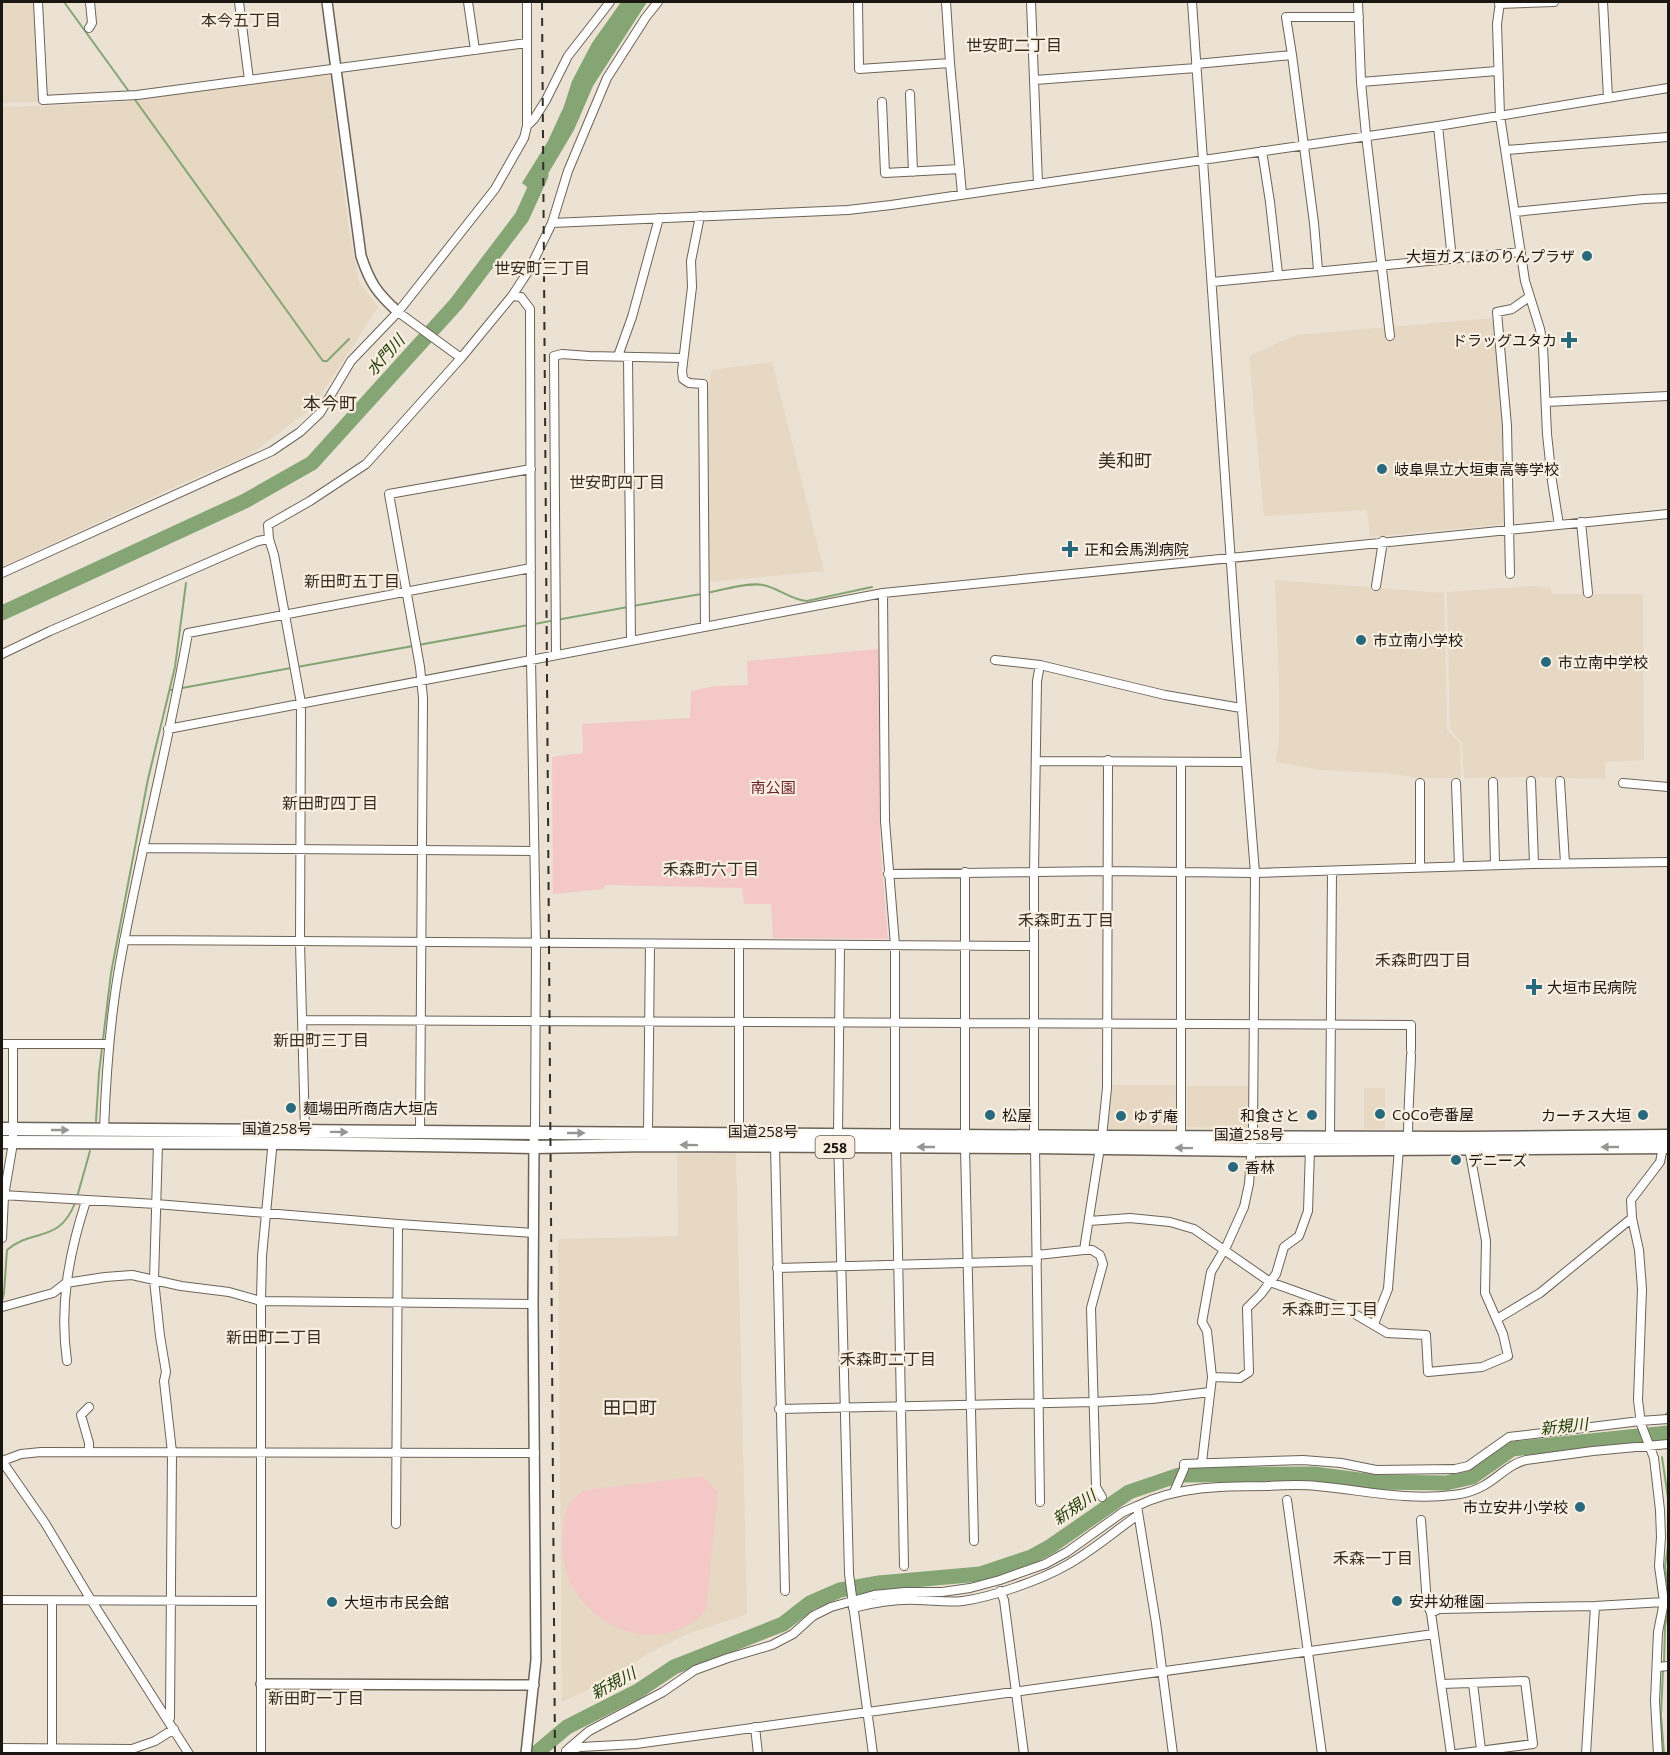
<svg xmlns="http://www.w3.org/2000/svg" width="1670" height="1755" font-family="'Open Sans','Noto Sans JP',sans-serif">
<style>
.built{fill:#e6d8c3}
.green{fill:#f4c8c6}
.water{fill:#85a575}
.lines{fill:none;stroke-linecap:round;stroke-linejoin:round}
.stream{stroke:#85a575;stroke-width:2}
.river{stroke:#85a575;stroke-width:15}
.minor-casing{stroke:#6d6458;stroke-width:10}
.tertiary-casing{stroke:#6d6458;stroke-width:12}
.trunk-casing{stroke:#6d6458;stroke-width:15}
.minor{stroke:#fff;stroke-width:8}
.tertiary{stroke:#fff;stroke-width:9}
.trunk{stroke:#fff;stroke-width:12}
.rail{stroke:#332e28;stroke-width:2;stroke-dasharray:8 8;stroke-linecap:butt}
.oneway{fill:#989694}
.poi-dot{fill:#29697d;stroke:#f9efe1;stroke-width:2}
.labels{text-anchor:middle;dominant-baseline:central;stroke-width:4.5;stroke-linejoin:round;paint-order:stroke}
.shield{fill:#f9efe1;stroke:#5d574f;stroke-width:1.5}
.shield-label{font-size:14px;font-weight:bold;fill:#1a1611}
.poi-label{font-size:15px;fill:#1a1611;stroke:#f9efe1;text-anchor:start}
.park-label{font-size:15px;fill:#681e24;stroke:#f9efe1}
.street-label{font-size:15px;fill:#1a1611;stroke:#f9efe1}
.neighbourhood-label{font-size:16px;fill:#352d22;stroke:#f9efe1}
.water-label{font-size:16px;font-style:italic;fill:#1d3b07;stroke:#f9efe1}
.quarter-label{font-size:18px;fill:#352d22;stroke:#f9efe1}
</style>
<rect width="100%" height="100%" fill="#ebe2d4"/>
<!-- built -->
<path class="built" d="M2,2H35L39,102L2,103Z
M330,74L348,225L359,282L378,307L313,407L251,454L183,483L2,567V107L102,104Z
M1494,318L1504,428L1506,524L1370,537L1367,510L1264,516L1249,356L1296,335Z
M772,362L824,571L708,582L706,398L712,370Z
M1275,580L1444,593L1447,730L1460,744L1461,778H1423L1383,773L1319,770L1276,762L1279,737V688Z
M1533,586L1551,588L1552,594H1643L1644,760L1605,762V779L1525,777L1464,778L1462,743L1450,729L1447,592Z
M1111,1085H1176L1175,1129H1107Z
M1187,1086H1249V1128L1187,1127Z
M1364,1088H1385V1129H1364Z
M736,1153L747,1614L687,1634L649,1653L616,1676L562,1702L558,1239L678,1236L677,1154Z"/>
<!-- green -->
<path class="green" d="M879,649L880,843L888,939L773,938L771,904H744L742,888L605,885L604,889L553,894L552,757L583,753L582,724L690,718L691,691L715,686L748,685L747,661Z
M702,1476L718,1492L706,1609C700,1620 689,1625 677,1630C636,1646 588,1620 570,1582C563,1566 562,1549 563,1532C564,1513 566,1501 585,1490Z"/>
<!-- water -->
<path class="water" d="M621,2H647L593,86L574,130L536,194L522,183L548,141L564,106L572,81L592,43Z"/>
<g class="lines">
<!-- stream -->
<path class="stream" d="M64,2L130,93
M133,97L323,361H327L349,339
M707,593C722,590 749,582 763,585C779,588 790,600 807,601L872,587
M633,606L701,594
M297,667L628,607
M171,690L291,668
M96,1121L99,1073L111,973L148,779L175,667L186,583
M77,1197L90,1151
M2,1301L4,1293L7,1250C32,1228 59,1244 75,1203
M1666,1414L1668,1413
M1662,1457L1668,1498
M1668,1547L1665,1566L1668,1589
M1664,1663L1665,1626L1668,1612
M1663,1669L1661,1715L1664,1754"/>
<!-- river -->
<path class="river" d="M2,613L245,501L312,463L456,304L522,217L541,175
M535,1754L567,1727L638,1691L674,1667L783,1624L810,1603L840,1590L879,1583L980,1574L1031,1557L1051,1546L1129,1492L1179,1475L1314,1474L1374,1482L1446,1483L1472,1477L1512,1449L1668,1433"/>
<!-- minor casing -->
<g class="minor-casing">
<path id="minor" d="M38,2L43,100L137,95L527,43
M239,2L249,80
M468,2L475,50
M858,2L859,69L950,63
M946,2L950,63L962,194
M1031,2L1038,184
M1192,2L1236,635L1255,873L1253,1131L1249,1184L1244,1207L1227,1245L1211,1272L1202,1322L1207,1331L1212,1377L1202,1462
M1358,2L1361,82L1366,135L1390,336
M1500,2L1497,24L1500,116L1525,281L1540,329L1543,346L1547,434L1552,481L1559,525
M1603,2L1608,98
M1499,4L1554,2
M89,28L92,23L90,2
M1292,55L1286,17H1359
M1196,64L1292,55L1314,223L1318,270
M1035,80L1196,68
M1361,82L1497,71
M910,94L913,172
M882,102L885,173L960,169
M527,126L534,119L546,100L568,56L610,2
M1438,126L1452,259
M1506,150L1668,137
M1262,151L1270,202L1278,274
M1515,212L1644,199L1668,198
M700,216L691,261L692,287L682,371L683,379L689,383L703,384L705,627
M552,223L848,210L891,205L1438,126L1668,88
M1212,282L1521,252
M512,296L521,297L530,309L531,659L536,943L535,1133
M398,312L461,358
M618,356L632,317L659,218
M628,357L631,641
M1546,402L1668,396
M1581,522L1588,593
M2,573L272,451L300,432L320,413L351,361L398,312L495,189L524,138L527,126V2
M1510,574L1507,426L1497,312L1512,309L1529,297
M1376,586L1383,541
M883,593L885,821L895,945V1134
M2,654L50,631L258,541L269,539
M556,655L554,356L562,354L589,356L683,358
M995,660L1040,665L1165,695L1241,708
M168,729L883,593L1668,514
M1036,761L1245,762
M1531,781L1534,864
M1560,781L1565,863
M1493,782L1495,865
M1420,783V867
M1456,783L1459,866
M1623,783L1668,787
M143,848L534,851
M888,874L1109,871L1255,873L1534,864L1668,862
M124,940L1034,946
M840,945L838,1135L849,1574L873,1754
M303,1020L1411,1025V1050
M2,1044H109
M104,1130C106,1074 110,1018 120,963C140,852 169,743 188,633L531,568
M305,1131L300,942L301,703L274,555L269,539L268,525L310,501L366,464L461,358L512,296L529,270L552,223L568,171L607,78L646,17L658,2
M420,1133L423,698L420,667L389,494L531,469
M648,1133L650,944
M739,1134V945
M965,1136V872
M1034,1137V872L1037,681L1040,665
M1102,1137L1107,1088L1108,760
M1181,1137V762
M1330,1138L1332,871
M1408,1138C1408,1110 1410,1083 1411,1055
M158,1143L154,1280L160,1336L166,1372L164,1381L172,1452L170,1718L168,1720
M775,1146L785,1591
M896,1147L904,1566
M965,1147L974,1541
M1035,1147L1040,1502
M2,1195L156,1204L398,1224L534,1233
M1089,1221L1130,1218L1170,1222L1194,1229L1270,1282L1348,1310L1387,1333L1426,1335L1428,1372L1482,1367L1508,1356L1503,1334L1485,1293L1486,1241L1469,1148
M2,1238L4,1196L13,1143V1044
M1084,1250H1092L1100,1255L1103,1264L1091,1308L1096,1487L1102,1497
M1037,1255L1084,1250L1100,1147
M777,1268L1037,1261
M2,1307L53,1293L66,1283L105,1277L132,1275L181,1286L229,1292L261,1301L533,1304
M1497,1319L1540,1293L1632,1218
M1374,1324L1388,1289L1399,1148
M67,1361C59,1306 69,1253 86,1201
M1212,1377L1240,1378L1249,1372L1247,1308L1261,1294L1276,1274L1284,1247L1299,1236L1308,1211L1310,1149
M779,1409L1094,1402L1152,1399L1210,1392
M89,1452V1443L81,1415L89,1407
M2,1461L21,1454L41,1452L535,1453
M2,1461L45,1523L91,1600L189,1754
M1174,1492L1184,1469V1464L1303,1460L1341,1463L1376,1470L1455,1469L1468,1466L1509,1437L1640,1421L1668,1419
M1287,1500L1322,1754
M1421,1520L1427,1604L1431,1613L1451,1754
M396,1524L398,1224
M1000,1591L1004,1600L1024,1754
M2,1600L261,1601
M853,1608C873,1603 895,1599 917,1600C932,1600 947,1603 963,1601C992,1597 1041,1580 1067,1565C1092,1551 1115,1531 1138,1515
M1431,1613L1439,1609L1595,1606L1664,1602
M1658,1667L1668,1666
M1473,1683L1481,1750
M1442,1684L1525,1681L1533,1744L1456,1754
M755,1727L758,1754
M2,1748L132,1749L155,1741L174,1729
M568,1749L589,1731L663,1692L695,1670L728,1658L772,1645L793,1634L813,1616L831,1607L874,1595L905,1592H942L970,1588L1000,1580L1045,1564L1067,1552L1123,1512L1137,1506
M566,1751L581,1747L636,1744L1434,1634
M52,1752V1601
M261,1754V1301L262,1256L273,1139
M1173,1754L1156,1623L1137,1506C1177,1486 1223,1486 1267,1486C1283,1485 1300,1484 1317,1486C1362,1490 1407,1501 1453,1495C1463,1494 1474,1491 1483,1486C1498,1478 1509,1464 1526,1460L1593,1451L1668,1444
M1586,1754L1595,1606
M1658,1754L1655,1701L1658,1632L1664,1602L1659,1566L1661,1537L1660,1510L1654,1458L1641,1424L1638,1400L1642,1289L1639,1250L1632,1218L1631,1200L1660,1162L1663,1147"/>
</g>
<!-- tertiary casing -->
<g class="tertiary-casing">
<path id="tertiary" d="M327,2L361,256C370,283 377,293 398,312
M261,1684L534,1685
M526,1754L536,1660L533,1304L534,1141"/>
</g>
<!-- trunk casing -->
<g class="trunk-casing">
<path id="trunk" d="M2,1129L1102,1137L1467,1138L1668,1136
M2,1142L296,1143L533,1147L649,1145L1035,1147L1252,1150L1668,1147"/>
</g>
<!-- minor -->
<use href="#minor" class="minor"/>
<!-- tertiary -->
<use href="#tertiary" class="tertiary"/>
<!-- trunk -->
<use href="#trunk" class="trunk"/>
<!-- rail -->
<path class="rail" d="M542,2L555,1754"/>
</g>
<!-- one-way arrows -->
<defs><path id="oneway-solid" d="M-6-.8H1V-3.2L6.5 0L1 3.2V.8H-6Z" transform="scale(1.5)"/></defs>
<g class="oneway">
<use href="#oneway-solid" transform="translate(60 1130)"/>
<use href="#oneway-solid" transform="translate(339 1132) rotate(1)"/>
<use href="#oneway-solid" transform="translate(576 1133)"/>
<use href="#oneway-solid" transform="translate(689 1145) rotate(-179)"/>
<use href="#oneway-solid" transform="translate(926 1147) rotate(180)"/>
<use href="#oneway-solid" transform="translate(1610 1147) rotate(180)"/>
<use href="#oneway-solid" transform="translate(1184 1148) rotate(-179)"/>
</g>
<!-- markers -->
<g class="poi-dot">
<circle cx="1587" cy="256" r="6"/>
<path d="M1566 331h6v6h6v6h-6v6h-6v-6h-6v-6h6z"/>
<circle cx="1382" cy="469" r="6"/>
<path d="M1067 540h6v6h6v6h-6v6h-6v-6h-6v-6h6z"/>
<circle cx="1361" cy="640" r="6"/>
<circle cx="1546" cy="662" r="6"/>
<path d="M1531 978h6v6h6v6h-6v6h-6v-6h-6v-6h6z"/>
<circle cx="291" cy="1108" r="6"/>
<circle cx="1380" cy="1114" r="6"/>
<circle cx="990" cy="1115" r="6"/>
<circle cx="1312" cy="1115" r="6"/>
<circle cx="1643" cy="1115" r="6"/>
<circle cx="1121" cy="1116" r="6"/>
<circle cx="1456" cy="1160" r="6"/>
<circle cx="1233" cy="1167" r="6"/>
<circle cx="1580" cy="1507" r="6"/>
<circle cx="1397" cy="1601" r="6"/>
<circle cx="332" cy="1602" r="6"/>
</g>
<g class="labels">
<!-- shield labels -->
<rect class="shield" x="815.5" y="1136" width="39" height="22" rx="4.5"/>
<g class="shield-label">
<text x="835" y="1147">258</text>
</g>
<!-- poi labels -->
<g class="poi-label">
<text x="1575" y="256" text-anchor="end">大垣ガス ほのりんプラザ</text>
<text x="1557" y="340" text-anchor="end">ドラッグユタカ</text>
<text x="1394" y="469">岐阜県立大垣東高等学校</text>
<text x="1084" y="549">正和会馬渕病院</text>
<text x="1373" y="640">市立南小学校</text>
<text x="1558" y="662">市立南中学校</text>
<text x="1547" y="987">大垣市民病院</text>
<text x="303" y="1108">麺場田所商店大垣店</text>
<text x="1392" y="1114">CoCo壱番屋</text>
<text x="1002" y="1115">松屋</text>
<text x="1300" y="1115" text-anchor="end">和食さと</text>
<text x="1631" y="1115" text-anchor="end">カーチス大垣</text>
<text x="1133" y="1116">ゆず庵</text>
<text x="1468" y="1160">デニーズ</text>
<text x="1245" y="1167">香林</text>
<text x="1568" y="1507" text-anchor="end">市立安井小学校</text>
<text x="1409" y="1601">安井幼稚園</text>
<text x="344" y="1602">大垣市市民会館</text>
</g>
<!-- park labels -->
<g class="park-label">
<text x="773" y="787">南公園</text>
</g>
<!-- street labels -->
<g class="street-label">
<text x="277" y="1128">国道258号</text>
<text x="763" y="1131">国道258号</text>
<text x="1249" y="1134">国道258号</text>
</g>
<!-- neighbourhood labels -->
<g class="neighbourhood-label">
<text x="241" y="20">本今五丁目</text>
<text x="1014" y="45">世安町二丁目</text>
<text x="542" y="268">世安町三丁目</text>
<text x="617" y="482">世安町四丁目</text>
<text x="352" y="581">新田町五丁目</text>
<text x="330" y="803">新田町四丁目</text>
<text x="711" y="869">禾森町六丁目</text>
<text x="1066" y="920">禾森町五丁目</text>
<text x="1423" y="960">禾森町四丁目</text>
<text x="321" y="1040">新田町三丁目</text>
<text x="1330" y="1309">禾森町三丁目</text>
<text x="274" y="1337">新田町二丁目</text>
<text x="888" y="1359">禾森町二丁目</text>
<text x="1373" y="1558">禾森一丁目</text>
<text x="316" y="1698">新田町一丁目</text>
</g>
<!-- water labels -->
<g class="water-label">
<text transform="translate(385 355) rotate(-48)">水門川</text>
<text transform="translate(1564 1426) rotate(-6)">新規川</text>
<text transform="translate(1074 1507) rotate(-34)">新規川</text>
<text transform="translate(613 1683) rotate(-28)">新規川</text>
</g>
<!-- quarter labels -->
<g class="quarter-label">
<text x="330" y="403">本今町</text>
<text x="1125" y="460">美和町</text>
<text x="630" y="1407">田口町</text>
</g>
</g>
<!-- border -->
<rect width="1670" height="1755" fill="none" stroke="#1a1611" stroke-width="6"/>
</svg>
